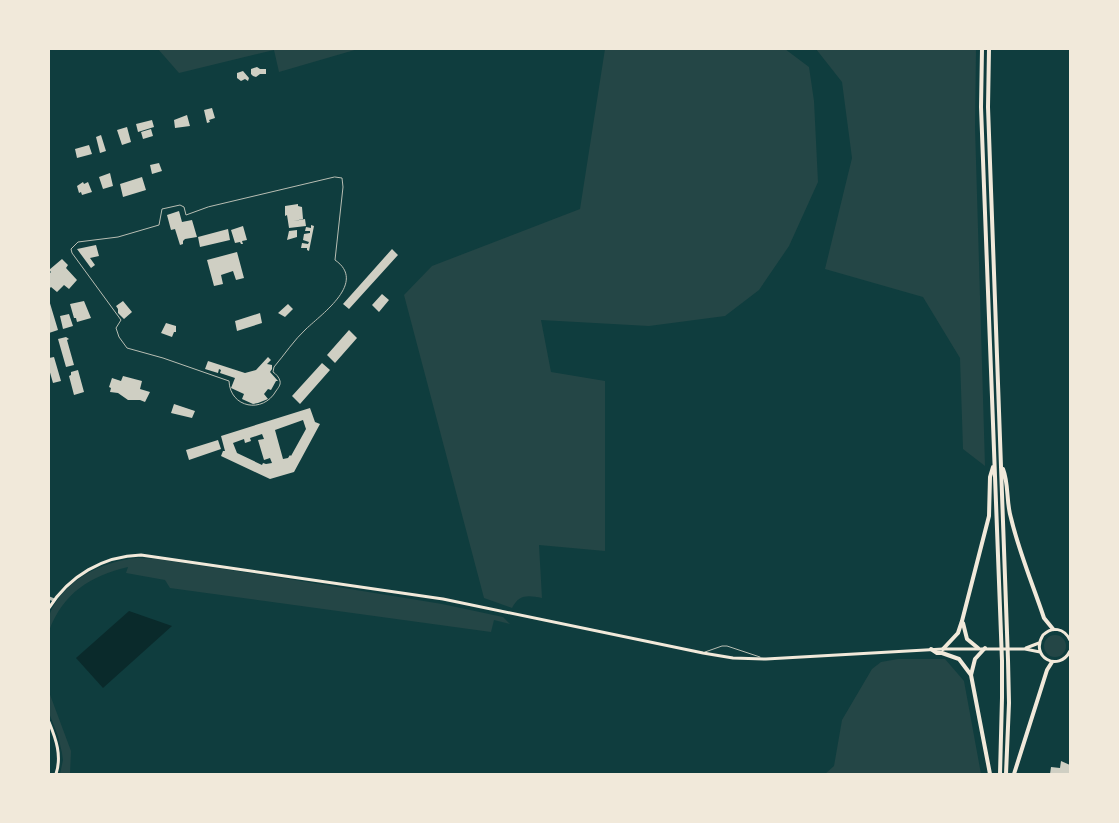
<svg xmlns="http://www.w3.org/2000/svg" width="1119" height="823" font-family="Inter,sans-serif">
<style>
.green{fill:#244646}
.water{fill:#0a2a2b}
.building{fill:#cfcfc3;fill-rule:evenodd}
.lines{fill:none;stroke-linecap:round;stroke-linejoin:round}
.service{stroke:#b8beb3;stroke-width:1}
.tertiary{stroke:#b8beb3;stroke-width:3}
.secondary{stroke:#f1e9da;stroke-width:3}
.trunk{stroke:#f1e9da;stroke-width:4}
</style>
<rect width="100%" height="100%" fill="#0f3d3e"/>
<!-- green -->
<path class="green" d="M158,49H358L279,72L274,50L179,73Z
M605,49H785L809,67L814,101L818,182L789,246L759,290L725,316L649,326L541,320L551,372L605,381V551L539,545L542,598C528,595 519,594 512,608L484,598L404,295L432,266L580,209Z
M816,49H976L975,127L985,466L963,449L960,358L923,297L825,269L852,158L842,82Z
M137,558L157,559L276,577L442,604L503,617L510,624L494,620L491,632L170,588L165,580L126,573L128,567C90,576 63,593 49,631C49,626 48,620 49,616C62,581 102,561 137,558Z
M1044 646a11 11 0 1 1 22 0a11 11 0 1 1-22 0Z
M898,659H945L964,681L981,774H825L834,766L842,720L872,669L881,662Z
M49,692L71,751L70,774H60L63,760L62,753L58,736L49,713Z"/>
<!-- water -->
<path class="water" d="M129,611L172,626L103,688L76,658Z"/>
<!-- building -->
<path class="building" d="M257,67L260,69H266V74H260L256,77L253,76L251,74V69Z
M243,71L249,78L248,81L245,79L241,81L237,78V73Z
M212,108L215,118L209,120L210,122L207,123L204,110Z
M187,115L190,126L175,128L174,120Z
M152,120L154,127L138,132L136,124Z
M127,127L131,142L122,145L117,130Z
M151,129L153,136L143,139L141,132Z
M101,135L106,151L100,153L96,137Z
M89,145L92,154L77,158L75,149Z
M159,163L162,171L152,174L150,165Z
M110,173L113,186L103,189L99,177Z
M142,177L146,190L123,197L120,184Z
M83,182L84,184L88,182L92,192L82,195L81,192L79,193L77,186Z
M298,204V206L302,207L303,219L294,221L305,219L306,226L289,228L287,215L285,216V206Z
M179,211L182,222L192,220L197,237L185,239L183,241V244L180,245L175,229L171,230L167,215Z
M311,225L314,226L309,251L307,250V248H301L302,243L308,244L309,242L303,240L304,234L310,233V231H305L306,227L311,228Z
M243,226L247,240L242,241L243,244H241L240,242L235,243L231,230Z
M228,229L230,240L200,247L198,237Z
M297,230V237L287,240L289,231Z
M96,245L99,256L90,258L95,265L91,268L77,249Z
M392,249L398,255L349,309L343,304Z
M237,252L244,278L236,280L233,271L221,275L223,284L214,286L207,260Z
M62,259L68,265L66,268L77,280L69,289L64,285L57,292L51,287L49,289V274L51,272L49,270Z
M382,294L389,300L379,312L372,305Z
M49,300L58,330L49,333Z
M84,301L91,318L77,322L76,318H74L70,304Z
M123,301L132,312L124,319L118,313V309L116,306Z
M288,304L293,309L285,317L278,313Z
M260,313L262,323L237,331L235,321Z
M69,314L73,326L63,329L60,316Z
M166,323L176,326V332H174L172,337L161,333Z
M349,330L357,338L335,363L327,355Z
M66,337L69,339L67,340L74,365L66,367L58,339Z
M54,357L61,381L53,383L49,369V358Z
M268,357L271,360L267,364L272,365V369L270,372L278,381H276L271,390L268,389L264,394L268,399L258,403L253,404L242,399L244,394L231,388L235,378L220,373L221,370L219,369L218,373L205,369L208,361L245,373L256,370Z
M322,363L330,370L300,404L292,396Z
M78,370L84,392L74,395L69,376L71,375V372Z
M123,376L142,381L140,389L150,392L145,402L140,400H128L118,393L110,392L111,388L109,387L112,378L121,381Z
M174,404L195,411L192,418L171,413Z
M310,408L315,422L320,424L294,472L270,479L221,456L223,451H225L221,436ZM303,420L306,429L291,456L290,455L288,458L283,459L275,430ZM262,434L264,439L258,440L264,460L270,458L272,463L266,464L263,463L262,465L237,453L233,443L244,439L245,443L251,441L250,438Z
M218,440L221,449L189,460L186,450Z
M1061,761L1070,765V774H1050L1051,767L1060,768Z"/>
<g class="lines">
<!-- service -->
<path class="service" d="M335,177L342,178L343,187L335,260C367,282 323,313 306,329C294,340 285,354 274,367L273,372C276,374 279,377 280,381C281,385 278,388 276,391C263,414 230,408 229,381L163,358L127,348L119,337L116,328L121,320L72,253L71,249L78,242L118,237L159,225L162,209L180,205L184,207L186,215L208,207Z
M705,652L722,646H727L760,657"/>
<!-- tertiary -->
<path class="tertiary" d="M49,598L54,600"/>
<!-- secondary -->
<path class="secondary" d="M49,608C69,576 103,556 141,555L443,599L703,653L733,658L766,659L943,649H1025L1040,652
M1070,640C1064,628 1052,626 1043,635C1029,657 1059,673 1070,651
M1026,648L1039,643
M49,722C56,739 62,756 56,774"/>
<!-- trunk -->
<path class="trunk" d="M982,49L981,107L1002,661V698L1000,774
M989,49L988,107L1008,660L1009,703L1006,774
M1003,469C1009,484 1006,502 1011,518C1019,552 1033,585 1044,618L1053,629
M963,623L967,639L978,648
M931,649L937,653H942L959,659L971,675L990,774
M943,649L958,633L962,621L989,516L990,477L993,467
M971,675L975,659L985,648
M1014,774L1047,670L1052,662"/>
</g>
<!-- border -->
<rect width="1119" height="823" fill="none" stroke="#f1e9da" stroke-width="100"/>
</svg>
